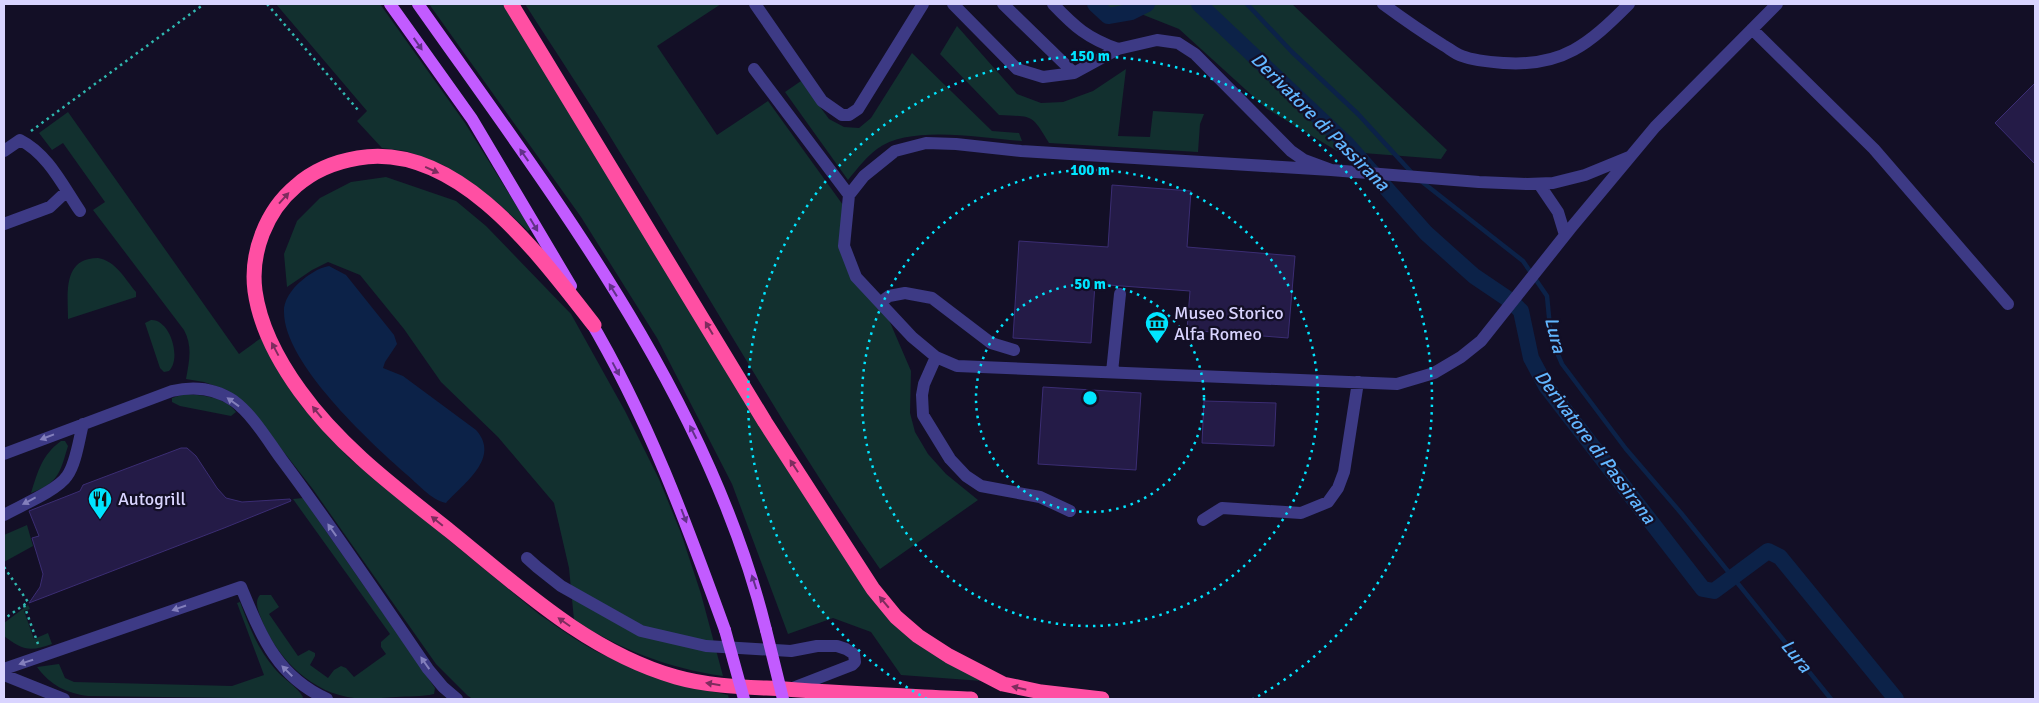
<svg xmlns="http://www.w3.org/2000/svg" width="2039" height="703" font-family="Signika,sans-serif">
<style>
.green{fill:#12302f}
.water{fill:#0c2248}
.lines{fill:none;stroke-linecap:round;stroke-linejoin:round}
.stream{stroke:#0c2248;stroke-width:4.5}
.canal{stroke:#0c2248;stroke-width:16}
.building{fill:#241b47;stroke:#3b2d73}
.path{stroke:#2fb8b0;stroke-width:2.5;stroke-dasharray:2.5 4;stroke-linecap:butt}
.minor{stroke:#3d3a85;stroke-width:12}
.major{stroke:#c25bff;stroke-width:12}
.highway{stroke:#ff4fa3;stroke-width:15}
.major-bridge{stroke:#c25bff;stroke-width:12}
.oneway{fill:#623188}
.oneway2{fill:#7d2c5e}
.oneway3{fill:#837fbc}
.ring{fill:none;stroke:#00e5ff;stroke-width:2.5;stroke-dasharray:2.5 5}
.labels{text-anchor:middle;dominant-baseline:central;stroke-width:4.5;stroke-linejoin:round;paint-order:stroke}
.poi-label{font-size:18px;fill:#d9d4ff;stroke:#130f26;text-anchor:start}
.water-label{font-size:19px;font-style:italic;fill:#62b6ff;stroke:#130f26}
.centre{fill:#00e5ff;stroke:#130f26;stroke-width:2.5}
.ring-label{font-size:15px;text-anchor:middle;font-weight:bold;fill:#00e5ff;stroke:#130f26;stroke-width:4.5;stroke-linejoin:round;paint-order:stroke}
</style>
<rect width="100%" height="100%" fill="#130f26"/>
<!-- green -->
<path class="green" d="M276,4H380L465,123L531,229L528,231L498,203L445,166L406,151L382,148L357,121L367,111Z
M429,4H503L760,425L868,593L996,682L901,675L871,632L833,618L788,634L732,484L657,338L581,217Z
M525,4H721L657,46L717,135L768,101L843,205L841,247L886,313L911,371L910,413L915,432L928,454L946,474L978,500L880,569C786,434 706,290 619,151C589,101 556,53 525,4Z
M1094,4H1292L1447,150L1441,159L1337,151L1267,109L1179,29L1131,10L1100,8Z
M957,26L1017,94L1041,103L1063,102L1093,91L1126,69L1118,136L1150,137L1153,111L1204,114L1200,124L1198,152L1049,143C1031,113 1033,117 999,115L940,54Z
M912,53L992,131L1019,133L1022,141C983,138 909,124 877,149C866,157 857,169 848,180L785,92L801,81L829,119L844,127L859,128L871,118Z
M68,112L239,354L261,338L287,384L303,408L349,458L540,615C561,629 583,646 606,656C645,673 687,686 728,695L729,699H473L468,696L436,664L312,488L247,405L227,390L204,382L186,379C189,362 193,347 184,330L93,210L105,202L63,143L52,150L39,133Z
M386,177L456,201L486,226L571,314L625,411L659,479L681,533L701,594L723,676C667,668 622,650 574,620L569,568L554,503L498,437L441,382L404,329L360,275L328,262L312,270L287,287L284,254L297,221L320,198L351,182Z
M98,258C116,261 125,279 136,292V297L68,319C68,294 62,258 98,258Z
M151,320C170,319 182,358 169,371L164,372L160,368L145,323Z
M185,394C203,395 225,397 236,412L231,416L180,406L172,402V398Z
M61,441H65L68,446C60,472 59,483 31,493C38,471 42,455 61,441Z
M303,498L435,688L434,694C422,697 408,696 396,697C382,698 368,699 354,698C312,693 279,660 263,623C260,615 253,602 260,595H271L279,607L269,614L298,656L309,650L315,653V656L310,665L328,678L334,670L341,666L346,668L354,677L386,654L381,647V642L390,634L293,499Z
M27,525L33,546L4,562V535Z
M240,602C249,626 258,650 275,669C283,679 297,686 303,697L302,699L88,696C66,693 50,685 37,667L59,664L65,678L74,682L232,686L264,675L237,603Z
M28,605L30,609L24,611L34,639L48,633L52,644C30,652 22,650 4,636V623Z"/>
<!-- water -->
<path class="water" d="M329,266L346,275L394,335L397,344L385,362L383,368L403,376L476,430C501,458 464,483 446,503C431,500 417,483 406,474C369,441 284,363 284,312C283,301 292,289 300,282C308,275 318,268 329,266Z"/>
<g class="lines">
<!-- stream -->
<path class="stream" d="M1247,4L1292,52L1358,114L1412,173
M1421,181L1523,261L1547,296L1551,338L1562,364L1626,449L1681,513L1831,699"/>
<!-- canal -->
<path class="canal" d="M1095,4L1108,16L1131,12L1147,4
M1199,4L1347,144L1426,233L1474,276L1511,301L1521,311L1531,358L1546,386L1703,589L1714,591L1768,551L1780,557L1896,699"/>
</g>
<!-- building -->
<path class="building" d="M2035,83V164L1995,123Z
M1112,185L1191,191L1187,247L1295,256L1288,338L1187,330L1190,291L1095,284L1091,343L1013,338L1019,241L1108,247Z
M1043,387L1141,393L1136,470L1038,464Z
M1204,401L1276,403L1274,446L1202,443Z
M181,448H187L196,456L217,488L226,498L242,502L290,499L291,501L224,528L29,603L40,587L43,574L32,538L39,536L29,511L80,491L83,485Z"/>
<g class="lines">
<!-- path -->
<path class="path" d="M267,4L358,110
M31,131L204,4
M4,567L28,602L4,619
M24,605L38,644"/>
<!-- minor -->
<path class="minor" d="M755,4L822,101L842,115H849L858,109L923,4
M953,4L1017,69L1043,77L1074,73L1118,49L1157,40L1178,43L1195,54L1291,151L1304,160L1331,170L1479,182L1527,184L1553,183L1585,175L1629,157
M1003,4L1074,73
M1053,4C1075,27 1087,38 1118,49
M1383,4C1402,18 1422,32 1443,45C1449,48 1455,54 1462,56C1475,61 1490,62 1504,63C1563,67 1589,44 1629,4
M1752,29L1874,149L2008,304
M754,69L849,195
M4,151L20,140C48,154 63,186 80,211
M1331,170L1021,151L956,144L926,143L895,151L864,176L849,195L844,246L856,277L912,337L936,357L957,366L1397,384L1434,373L1461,357L1481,341L1570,229L1655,127L1777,4
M1539,184L1558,212L1565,235
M4,224L50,207L67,191
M881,302L889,296L905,293L932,298L991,343L1014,350
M936,357L924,384L922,395L923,415L950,459L966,476L981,486L1040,497L1070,511
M1112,372L1120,294
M4,454L172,391C194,386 215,388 234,401C253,415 268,441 282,460C333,528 380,599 428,669L443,687L457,699
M4,515C20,506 58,490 67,476C76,464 79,439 83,424
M1203,520L1222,508L1301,513L1328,502L1338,488L1344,472L1358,382
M527,558L537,567L561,586L641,631L706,646L791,651L817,646H837L846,649L854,654L855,662L852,665L790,689
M4,669L241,587C261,635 276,676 327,699
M4,675L64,699"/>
<!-- major -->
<path class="major" d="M390,4L472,119L571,286
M418,4C554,197 709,397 766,630
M588,317C647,416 686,522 725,630"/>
<!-- highway -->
<path class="highway" d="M511,4L765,422L873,589L896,617L918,636L949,656L1003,684L1041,692L1102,699
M594,325C540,256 458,141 358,158C334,162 314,170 296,186C266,211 250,253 255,291C260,327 279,362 300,391C340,447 397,489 451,532C519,587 588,652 676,677C711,687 749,687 785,689C847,694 909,696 971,699"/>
<!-- major-bridge -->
<path class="major-bridge" d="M725,630L744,699
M766,630L783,699"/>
</g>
<!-- one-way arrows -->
<defs><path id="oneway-solid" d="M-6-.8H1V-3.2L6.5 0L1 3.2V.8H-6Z" transform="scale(1.25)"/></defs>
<g class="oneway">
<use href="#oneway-solid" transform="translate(418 44) rotate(55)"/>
<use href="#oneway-solid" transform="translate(524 155) rotate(-125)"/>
<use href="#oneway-solid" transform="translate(534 225) rotate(59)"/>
<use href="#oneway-solid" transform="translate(613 290) rotate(-122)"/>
<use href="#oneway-solid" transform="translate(616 369) rotate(62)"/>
<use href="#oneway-solid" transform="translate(693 432) rotate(-117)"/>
<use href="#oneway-solid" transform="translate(684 516) rotate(69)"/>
<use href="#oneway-solid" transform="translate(754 582) rotate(-108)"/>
</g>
<g class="oneway2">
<use href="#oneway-solid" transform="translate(432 170) rotate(24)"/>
<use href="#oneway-solid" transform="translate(284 198) rotate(-48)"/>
<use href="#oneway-solid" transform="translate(709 328) rotate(-121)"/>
<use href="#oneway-solid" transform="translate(275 349) rotate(-118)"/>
<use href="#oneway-solid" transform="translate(317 412) rotate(-129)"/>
<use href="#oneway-solid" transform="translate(794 466) rotate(-123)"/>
<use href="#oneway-solid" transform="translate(437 521) rotate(-141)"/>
<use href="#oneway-solid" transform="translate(884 602) rotate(-130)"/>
<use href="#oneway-solid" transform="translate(564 622) rotate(-145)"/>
<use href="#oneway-solid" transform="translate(713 684) rotate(-171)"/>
<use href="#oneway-solid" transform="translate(1019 688) rotate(-167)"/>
</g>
<g class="oneway3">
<use href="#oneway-solid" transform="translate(233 402) rotate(-144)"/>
<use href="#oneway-solid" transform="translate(47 437) rotate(159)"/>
<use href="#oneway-solid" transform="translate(29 501) rotate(152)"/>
<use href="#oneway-solid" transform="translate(332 530) rotate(-125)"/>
<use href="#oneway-solid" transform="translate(179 608) rotate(161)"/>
<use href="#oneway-solid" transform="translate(26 662) rotate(162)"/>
<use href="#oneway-solid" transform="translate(425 663) rotate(-125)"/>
<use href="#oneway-solid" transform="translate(287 671) rotate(-135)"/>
</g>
<!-- distance rings -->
<g class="ring">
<circle cx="1090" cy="398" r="114"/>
<circle cx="1090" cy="398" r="228"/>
<path d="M927 699A342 342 0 1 1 1253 699"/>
</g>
<!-- icons -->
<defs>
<g id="museum-pin" transform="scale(1.25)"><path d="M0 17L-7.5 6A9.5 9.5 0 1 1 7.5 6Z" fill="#00e5ff" stroke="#130f26"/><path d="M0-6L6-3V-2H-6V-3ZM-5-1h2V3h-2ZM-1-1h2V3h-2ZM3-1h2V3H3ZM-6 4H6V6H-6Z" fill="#111"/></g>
<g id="restaurant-pin" transform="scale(1.25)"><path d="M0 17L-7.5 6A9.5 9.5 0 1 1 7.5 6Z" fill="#00e5ff" stroke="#130f26"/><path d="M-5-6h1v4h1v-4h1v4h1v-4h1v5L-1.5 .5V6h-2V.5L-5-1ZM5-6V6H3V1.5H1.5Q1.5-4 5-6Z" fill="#111"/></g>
</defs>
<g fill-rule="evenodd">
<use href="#museum-pin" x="1157" y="323"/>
<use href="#restaurant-pin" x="100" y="499"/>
</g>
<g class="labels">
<!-- poi labels -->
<g class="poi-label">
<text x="1174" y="313">Museo Storico<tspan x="1174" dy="21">Alfa Romeo</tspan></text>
<text x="118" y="499">Autogrill</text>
</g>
<!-- water labels -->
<g class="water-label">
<text transform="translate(1320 122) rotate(45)">Derivatore di Passirana</text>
<text transform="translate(1555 335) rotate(76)">Lura</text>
<text transform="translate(1595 447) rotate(53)">Derivatore di Passirana</text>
<text transform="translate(1796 656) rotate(51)">Lura</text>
</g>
</g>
<circle cx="1090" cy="398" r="8" class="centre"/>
<g class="ring-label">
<text x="1090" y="61">150 m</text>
<text x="1090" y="175">100 m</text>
<text x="1090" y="289">50 m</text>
</g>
<!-- border -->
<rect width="2039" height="703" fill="none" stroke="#d9d4ff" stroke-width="10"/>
</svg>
